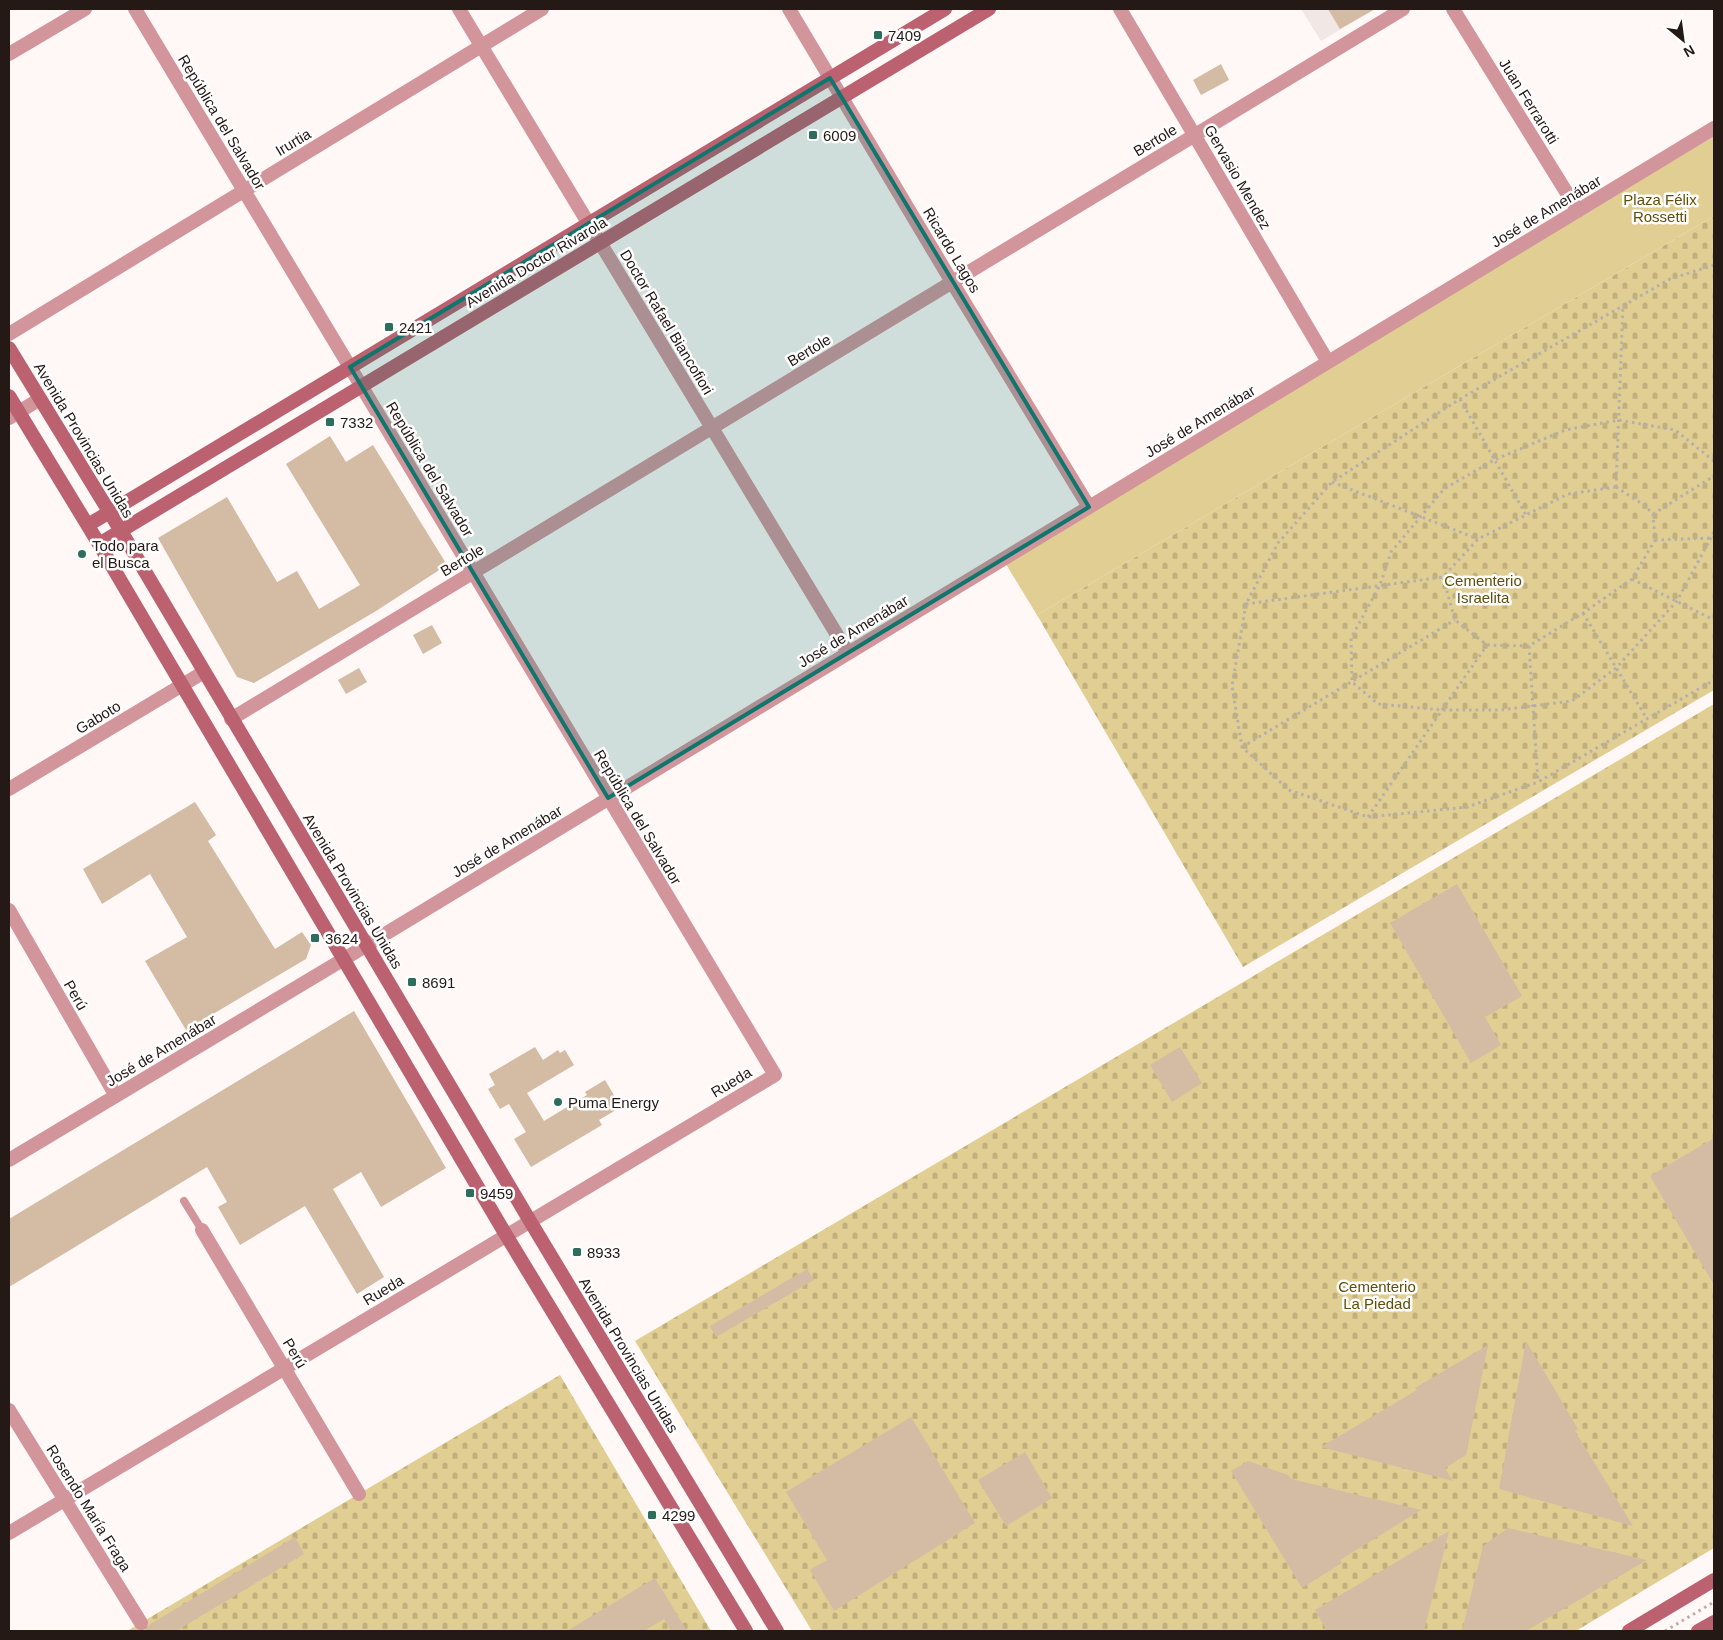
<svg xmlns="http://www.w3.org/2000/svg" width="1723" height="1640" font-family="Arial,sans-serif">
<style>
.built{fill:#f1e7e5}
.cemetery{fill:url(#cemetery-stones)}
.park{fill:#e1ce92}
.building{fill:#d3bba4}
.lines{fill:none;stroke-linecap:round;stroke-linejoin:round}
.path{stroke:#b6aeab;stroke-width:3;stroke-dasharray:2.5 4;stroke-linecap:butt}
.service{stroke:#d3959c;stroke-width:8}
.minor{stroke:#d3959c;stroke-width:14}
.secondary{stroke:#bb6170;stroke-width:14}
.marked{fill:#0f766e;fill-opacity:0.2;stroke:#0f766e;stroke-width:4;stroke-linejoin:round}
.poi-dot{fill:#2d6d5c;stroke:#fff;stroke-width:2}
.labels{text-anchor:middle;dominant-baseline:central;stroke-width:5;stroke-linejoin:round;paint-order:stroke}
.poi-label{font-size:15px;fill:#251916;stroke:#fff;text-anchor:start}
.street-label{font-size:15px;fill:#251916;stroke:#fff}
.park-label{font-size:15px;fill:#604e09;stroke:#fff}
</style>
<defs>
<pattern id="cemetery-stones" width="16" height="16" patternUnits="userSpaceOnUse" patternTransform="scale(1.25)"><rect width="16" height="16" fill="#e1ce92"/><path d="M2 7V4a2 2 0 0 1 4 0v3zM10 15v-3a2 2 0 0 1 4 0v3z" fill="#c1b07d"/></pattern>
</defs>
<rect width="100%" height="100%" fill="#fff8f6"/>
<!-- built -->
<path class="built" d="M1301,9H1375L1321,41Z"/>
<!-- cemetery -->
<path class="cemetery" d="M1714,216V690L1243,967L1037,615Z
M1714,704V1548L1576,1631H812L635,1341Z
M560,1375L711,1631H127Z"/>
<!-- park -->
<path class="park" d="M1714,136V216L1037,615L1004,561Z"/>
<!-- building -->
<path class="building" d="M1328,9H1375L1340,29Z
M1221,64L1229,80L1201,95L1193,80Z
M330,436L346,462L373,445L447,565L376,611L254,683L237,677L158,538L227,497L277,582L297,571L319,609L360,585L286,464Z
M432,625L442,643L423,654L413,635Z
M359,668L367,682L346,694L338,680Z
M195,802L216,835L208,841L275,949L302,932L311,945L306,959L186,1030L145,961L187,937L150,874L102,904L83,869Z
M1457,884L1522,996L1485,1017L1501,1045L1471,1063L1390,923Z
M354,1011L446,1168L381,1207L361,1172L333,1189L384,1277L357,1294L305,1206L240,1245L218,1207L227,1202L207,1167L9,1287V1219Z
M535,1047L543,1060L558,1050L560,1053L565,1050L574,1065L527,1093L544,1121L587,1095L585,1092L605,1080L621,1107L599,1120L602,1125L531,1167L514,1139L526,1132L509,1104L500,1109L488,1089L495,1085L489,1074Z
M1180,1047L1202,1083L1172,1102L1150,1065Z
M1714,1138V1285L1650,1176Z
M807,1269L814,1280L716,1337L710,1326Z
M1526,1341L1578,1429L1575,1431L1633,1526L1499,1489Z
M1488,1345L1466,1455L1445,1468L1453,1481L1321,1447L1417,1390L1415,1388Z
M911,1417L975,1523L834,1611L810,1570L827,1560L786,1492Z
M1025,1452L1052,1498L1006,1526L978,1480Z
M1248,1461L1288,1475L1291,1479L1421,1510L1340,1560L1342,1563L1302,1588L1231,1471Z
M1508,1528L1647,1560L1526,1631H1462L1483,1546Z
M1449,1531L1424,1631H1327L1315,1610Z
M295,1537L304,1554L176,1631H143L146,1630L149,1625Z
M655,1578L687,1631H671L664,1619L644,1631H567Z"/>
<g class="lines">
<!-- path -->
<path class="path" d="M1714,265L1670,279L1460,399L1332,482L1278,543L1246,604L1232,686L1242,747L1289,790L1368,817L1467,807L1538,782L1714,680
M1460,399L1526,515
M1714,461L1675,430L1619,420L1565,430L1494,460L1444,489L1391,552L1380,585L1351,638L1352,682L1378,704L1442,710H1500L1572,701L1616,668L1677,601L1714,532
M1332,482L1478,539
M1616,487L1644,505L1653,514L1655,540L1632,579L1583,613L1529,646L1487,645L1455,620L1443,577L1478,539L1568,494Z
M1616,487L1623,306
M1653,514L1714,476
M1655,540L1712,538
M1632,579L1714,620
M1246,604L1443,577
M1583,613L1647,719
M1529,646L1538,782
M1242,747L1455,620
M1368,817L1487,645
M1665,1631L1714,1602"/>
<!-- service -->
<path class="service" d="M184,1201L202,1230"/>
<!-- minor -->
<path class="minor" d="M459,9L848,653
M789,9L952,282L1089,507
M1120,9L1328,362
M1453,9L1578,211
M9,54L85,9
M9,334L542,9
M9,418L40,399
M231,719L1403,9
M9,789L204,672
M9,910L116,1096
M9,1160L344,959L1714,128
M202,1230L359,1494
M9,1410L141,1623
M9,1533L775,1075L135,9"/>
<!-- secondary -->
<path class="secondary" d="M9,348L121,531L530,1221L777,1631
M9,396L99,544L506,1235L746,1631
M88,525L945,9
M99,544L989,9
M1629,1631L1714,1580
M1698,1631L1714,1622"/>
</g>
<!-- marked area -->
<path class="marked" d="M830,78L1089,507L608,798L350,367Z"/>
<!-- markers -->
<g class="poi-dot">
<rect x="873" y="30" width="10" height="10" rx="2.5"/>
<rect x="808" y="130" width="10" height="10" rx="2.5"/>
<rect x="384" y="322" width="10" height="10" rx="2.5"/>
<rect x="325" y="417" width="10" height="10" rx="2.5"/>
<circle cx="82" cy="554" r="5"/>
<rect x="310" y="933" width="10" height="10" rx="2.5"/>
<rect x="407" y="977" width="10" height="10" rx="2.5"/>
<circle cx="558" cy="1102" r="5"/>
<rect x="465" y="1188" width="10" height="10" rx="2.5"/>
<rect x="572" y="1247" width="10" height="10" rx="2.5"/>
<rect x="647" y="1510" width="10" height="10" rx="2.5"/>
</g>
<g class="labels">
<!-- poi labels -->
<g class="poi-label">
<text x="888" y="35">7409</text>
<text x="823" y="135">6009</text>
<text x="399" y="327">2421</text>
<text x="340" y="422">7332</text>
<text x="92" y="545">Todo para<tspan x="92" dy="17">el Busca</tspan></text>
<text x="325" y="938">3624</text>
<text x="422" y="982">8691</text>
<text x="568" y="1102">Puma Energy</text>
<text x="480" y="1193">9459</text>
<text x="587" y="1252">8933</text>
<text x="662" y="1515">4299</text>
</g>
<!-- street labels -->
<g class="street-label">
<text transform="translate(1529 101) rotate(58)">Juan Ferrarotti</text>
<text transform="translate(222 122) rotate(59)">República del Salvador</text>
<text transform="translate(1155 140) rotate(-31)">Bertole</text>
<text transform="translate(293 142) rotate(-31)">Irurtia</text>
<text transform="translate(1238 177) rotate(60)">Gervasio Mendez</text>
<text transform="translate(1546 211) rotate(-31)">José de Amenábar</text>
<text transform="translate(952 250) rotate(59)">Ricardo Lagos</text>
<text transform="translate(536 262) rotate(-31)">Avenida Doctor Rivarola</text>
<text transform="translate(667 322) rotate(59)">Doctor Rafael Biancofiori</text>
<text transform="translate(809 350) rotate(-31)">Bertole</text>
<text transform="translate(1200 421) rotate(-31)">José de Amenábar</text>
<text transform="translate(84 440) rotate(59)">Avenida Provincias Unidas</text>
<text transform="translate(430 469) rotate(59)">República del Salvador</text>
<text transform="translate(462 560) rotate(-31)">Bertole</text>
<text transform="translate(853 631) rotate(-31)">José de Amenábar</text>
<text transform="translate(98 717) rotate(-31)">Gaboto</text>
<text transform="translate(638 817) rotate(59)">República del Salvador</text>
<text transform="translate(507 841) rotate(-31)">José de Amenábar</text>
<text transform="translate(353 891) rotate(59)">Avenida Provincias Unidas</text>
<text transform="translate(76 995) rotate(60)">Perú</text>
<text transform="translate(161 1050) rotate(-31)">José de Amenábar</text>
<text transform="translate(731 1082) rotate(-31)">Rueda</text>
<text transform="translate(383 1290) rotate(-31)">Rueda</text>
<text transform="translate(295 1353) rotate(59)">Perú</text>
<text transform="translate(629 1355) rotate(59)">Avenida Provincias Unidas</text>
<text transform="translate(89 1508) rotate(58)">Rosendo María Fraga</text>
</g>
<!-- park labels -->
<g class="park-label">
<text x="1660" y="199">Plaza Félix<tspan x="1660" dy="17">Rossetti</tspan></text>
<text x="1483" y="580">Cementerio<tspan x="1483" dy="17">Israelita</tspan></text>
<text x="1377" y="1286">Cementerio<tspan x="1377" dy="17">La Piedad</tspan></text>
</g>
</g>
<!-- border -->
<rect width="1723" height="1640" fill="none" stroke="#251916" stroke-width="20"/>
<!-- north arrow -->
<g transform="translate(1683 40) rotate(151)" stroke="#ffffff" stroke-width="4" paint-order="stroke">
<path d="M0-4L9 19L0 12L-9 19Z" fill="#251916"/>
<text y="-8" font-size="14" font-weight="bold" text-anchor="middle" fill="#251916">N</text>
</g>
</svg>
